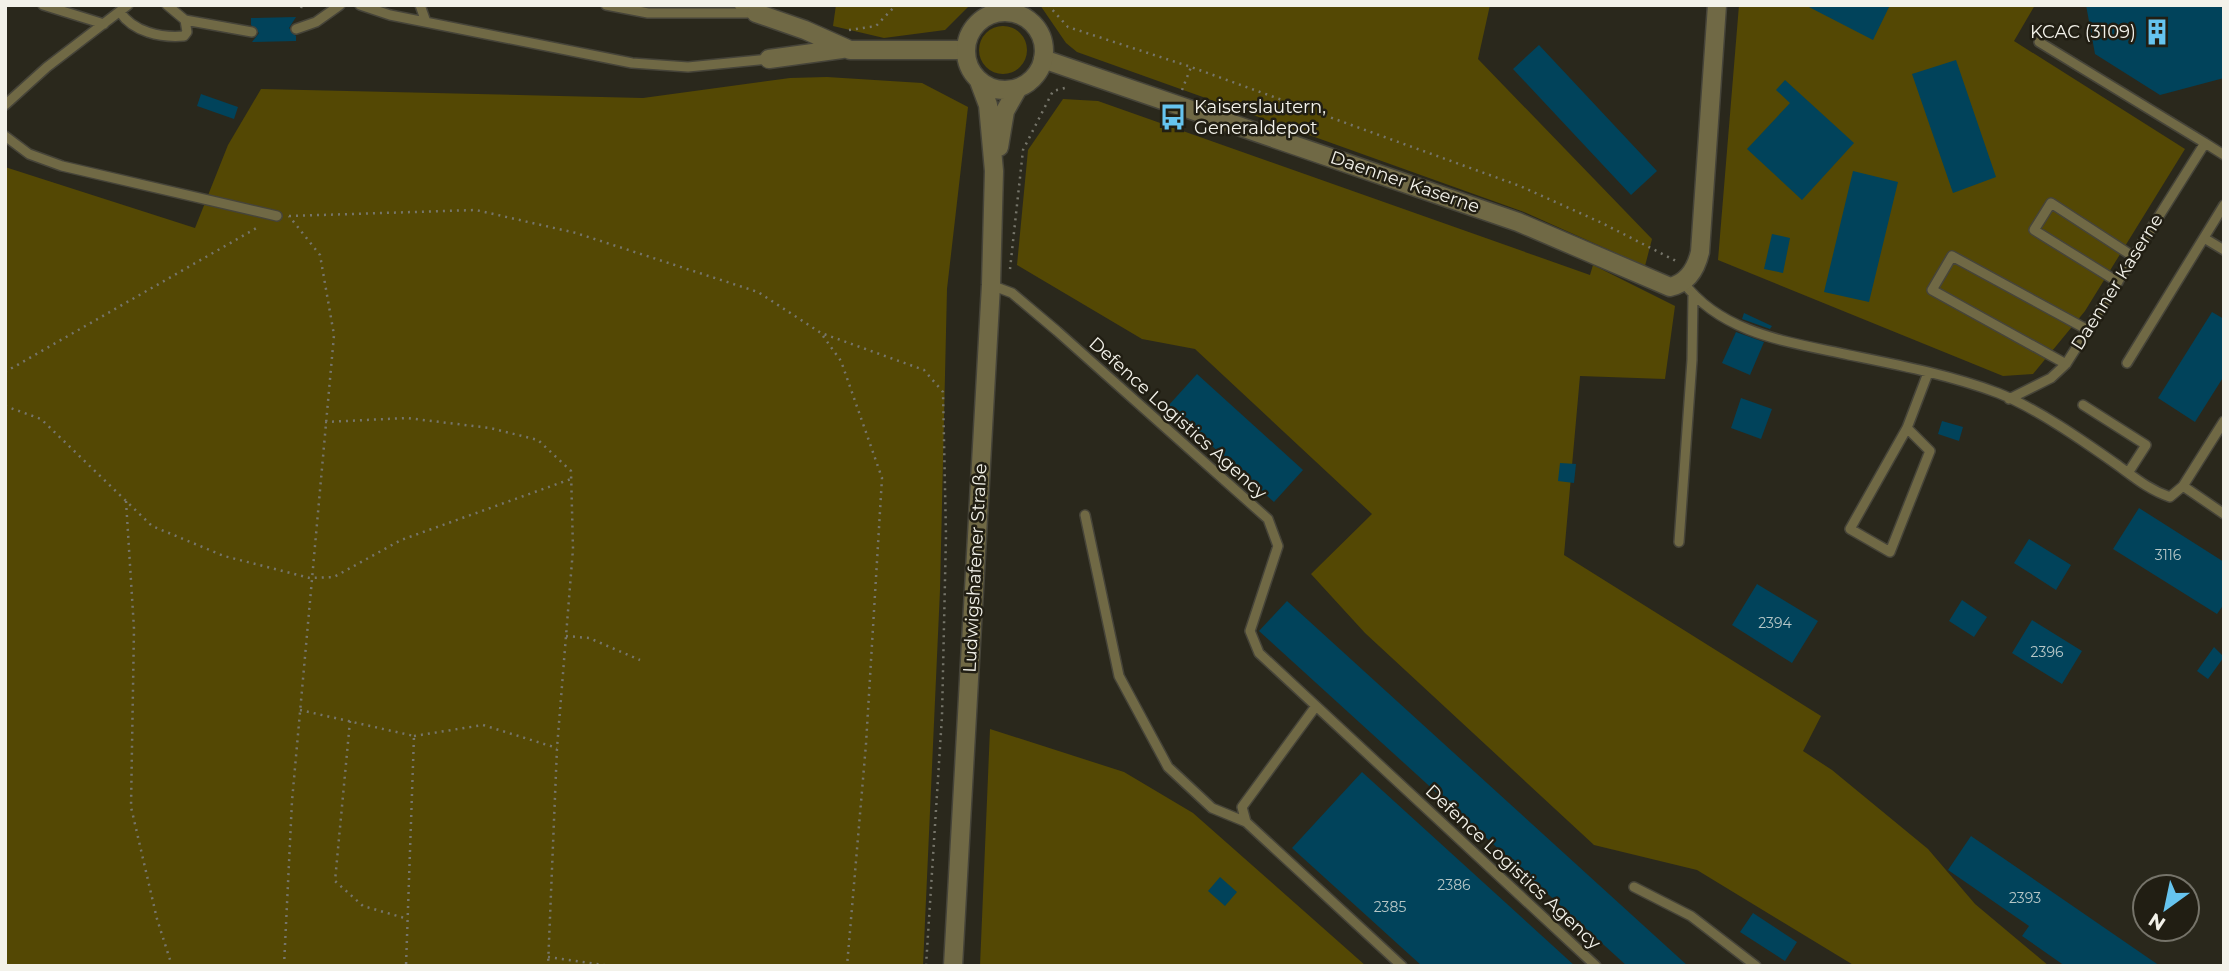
<svg xmlns="http://www.w3.org/2000/svg" width="2229" height="971" font-family="Montserrat,sans-serif">
<style>
.green{fill:#544804}
.building{fill:#01435b}
.lines{fill:none;stroke-linecap:round;stroke-linejoin:round}
.service-casing{stroke:#464439;stroke-width:12}
.minor-casing{stroke:#464439;stroke-width:21}
.tertiary-casing{stroke:#464439;stroke-width:21}
.path{stroke:#76756a;stroke-width:2.5;stroke-dasharray:2 5;stroke-linecap:butt}
.service{stroke:#706945;stroke-width:9}
.minor{stroke:#706945;stroke-width:18}
.tertiary{stroke:#706945;stroke-width:18}
.labels{text-anchor:middle;dominant-baseline:central;stroke-width:5;stroke-linejoin:round;paint-order:stroke}
.number-label{font-size:14px;fill:#b6c6c6}
.poi-label{font-size:18px;fill:#f3f2ea;stroke:#211e13;text-anchor:end}
.street-label{font-size:18px;fill:#f3f2ea;stroke:#211e13}
</style>
<rect width="100%" height="100%" fill="#2a281c"/>
<!-- green -->
<path class="green" d="M836,5H970L945,30L884,38L833,26Z
M1040,5H1490L1478,59L1652,239L1645,266L1524,212L1077,52L1066,43Z
M1739,5H2035L2014,41L2185,149L2085,311L2033,374L2003,376L1718,260Z
M979 50a24 24 0 1 1 48 0a24 24 0 1 1-48 0Z
M827,77L922,83L968,107L947,289L940,590L923,966H5V167L195,228L228,145L261,89L643,98L790,78Z
M1063,99L1098,101L1590,275L1593,265L1675,306L1665,379L1580,376L1564,555L1821,716L1803,751L1832,770L1928,849L1975,904L2049,966H1855L1697,870L1594,845L1365,633L1311,574L1372,514L1195,349L1142,339L1017,265L1028,150Z
M990,729L1124,772L1193,813L1366,966H980Z"/>
<!-- building -->
<path class="building" d="M1805,5H1890L1873,40Z
M2086,5H2218L2224,9V78L2160,95L2095,54Z
M296,17L289,28L296,36V41L252,42L259,33L251,25V18Z
M1539,45L1657,171L1631,195L1513,69Z
M1956,60L1996,177L1953,193L1912,74Z
M1785,80L1854,143L1802,200L1747,149L1790,103L1776,90Z
M201,94L238,107L234,119L197,106Z
M1853,171L1898,182L1869,302L1824,292Z
M1772,234L1790,238L1783,273L1764,269Z
M2212,312L2224,319V376L2195,422L2158,398Z
M1744,313L1772,326L1770,329L1742,319Z
M1736,332L1764,342L1750,375L1722,363Z
M1197,374L1303,470L1274,502L1168,406Z
M1741,398L1772,409L1761,439L1731,428Z
M1942,421L1963,427L1959,441L1938,434Z
M1560,463L1576,464L1574,483L1558,481Z
M2139,508L2224,562V604L2217,614L2113,549Z
M2029,539L2071,565L2056,590L2014,563Z
M1757,584L1818,621L1792,663L1732,625Z
M1962,600L1987,617L1974,637L1949,621Z
M1287,601L1688,966H1627L1259,631Z
M2032,620L2082,651L2062,684L2012,653Z
M2214,647L2224,657L2208,679L2197,671Z
M1362,772L1575,966H1422L1292,848Z
M1971,836L2160,966H2065L2022,936L2029,926L1948,870Z
M1220,877L1237,892L1225,906L1208,891Z
M1753,913L1797,942L1785,961L1740,932Z"/>
<g class="lines">
<!-- service casing -->
<g class="service-casing">
<path id="service" d="M43,5L104,24
M360,5L390,15L632,63L688,67L769,59
M420,5L426,22
M606,5L648,13H756
M739,5L754,12
M120,12C133,32 161,38 184,36L187,32L185,20L167,5
M185,20L252,32
M296,29L316,22L340,5
M5,105L47,67L128,5
M5,136L29,154L62,166L277,216
M2205,143L2224,155
M2204,238L2224,250
M1683,282C1722,334 1789,342 1849,355C1898,365 1950,375 1998,393C2036,408 2082,440 2116,464C2134,477 2149,490 2170,497L2183,486L2224,421
M2118,282L2034,230L2051,203L2134,257
M991,285L1012,293L1057,331L1268,519L1278,546L1250,631L1259,653L1596,966
M2127,363L2224,205
M2066,364L1932,290L1952,256L2088,330
M2009,399L2051,378L2066,364L2205,143L2039,42
M2083,405L2146,445L2128,473
M1907,428L1930,451L1890,552L1850,529L1907,428L1928,373
M2183,486L2224,514
M1085,515L1119,676L1168,767L1212,808L1246,822
M1679,542L1692,360L1693,296
M1316,706L1242,807L1246,822L1402,966
M1634,887L1691,916L1756,966"/>
</g>
<!-- minor casing -->
<g class="minor-casing">
<path id="minor" d="M756,13L805,30L850,50H965
M769,59L842,49
M1043,59L1518,222L1670,287C1688,283 1696,269 1700,252L1717,5"/>
</g>
<!-- tertiary casing -->
<g class="tertiary-casing">
<path id="tertiary" d="M966 51a39 39 0 1 1 78 0a39 39 0 1 1-78 0Z
M999,147L1005,111L1018,88
M953,966L991,285L994,171L988,105L979,81"/>
</g>
<!-- path -->
<path class="path" d="M1048,5L1068,27L1191,67L1520,186L1602,223L1678,262
M301,8L302,5
M849,30L876,26L896,5
M1182,90L1191,67
M289,216L476,210L576,233L758,292L821,333L924,370L943,392L946,535L942,716L926,966
M1010,269L1023,150L1053,91L1069,87
M823,336L841,361L882,478L866,744L847,966
M5,372L260,226
M5,406L41,419L152,526L224,556L310,578L334,577L401,540L571,479
M325,422L407,418L490,428L538,440L571,471L573,549L557,748L548,966
M126,501L134,629L131,807L157,919L172,966
M566,636L589,638L640,660
M300,710L414,736L406,966
M350,721L335,881L363,906L408,919
M414,736L483,725L557,748
M548,957L611,966
M284,966L292,801L334,335L320,255L289,216"/>
<!-- service -->
<use href="#service" class="service"/>
<!-- minor -->
<use href="#minor" class="minor"/>
<!-- tertiary -->
<use href="#tertiary" class="tertiary"/>
</g>
<!-- icons -->
<defs>
<g id="building-bare" transform="scale(2.1)"><path d="M-4-6H4V6H1V3H-1V6H-4ZM-2.5-4.3h1.7v1.8h-1.7ZM.8-4.3h1.7v1.8H.8ZM-2.5-1h1.7V.8h-1.7ZM.8-1h1.7V.8H.8Z" fill="#66c4ef" stroke="#211e13" stroke-width="2.5" paint-order="stroke"/></g>
<g id="bus-bare" transform="scale(2.1)"><path d="M-5-6H5V4H4V6H2V4H-2V6H-4V4H-5ZM-3.5-4V0h7V-4ZM-3.5 1.2v1.5H-2V1.2ZM2 1.2v1.5H3.5V1.2Z" fill="#66c4ef" stroke="#211e13" stroke-width="2.5" paint-order="stroke"/></g>
</defs>
<g fill-rule="evenodd">
<use href="#building-bare" x="2157" y="32"/>
<use href="#bus-bare" x="1173" y="117"/>
</g>
<g class="labels">
<!-- number labels -->
<g class="number-label">
<text x="2168" y="555">3116</text>
<text x="1775" y="623">2394</text>
<text x="2047" y="652">2396</text>
<text x="1454" y="885">2386</text>
<text x="2025" y="898">2393</text>
<text x="1390" y="907">2385</text>
</g>
<!-- poi labels -->
<g class="poi-label">
<text x="2136" y="32">KCAC (3109)</text>
<text x="1194" y="107" text-anchor="start">Kaiserslautern,<tspan x="1194" dy="21">Generaldepot</tspan></text>
</g>
<!-- street labels -->
<g class="street-label">
<text transform="translate(1405 182) rotate(19)">Daenner Kaserne</text>
<text transform="translate(2117 282) rotate(-58)">Daenner Kaserne</text>
<text transform="translate(1178 418) rotate(42)">Defence Logistics Agency</text>
<text transform="translate(975 568) rotate(-87)">Ludwigshafener Straße</text>
<text transform="translate(1513 867) rotate(43)">Defence Logistics Agency</text>
</g>
</g>
<!-- border -->
<rect width="2229" height="971" fill="none" stroke="#f3f2ea" stroke-width="14"/>
<!-- north arrow -->
<g transform="translate(2166 908) rotate(213)"><circle r="33" fill="#211e13" stroke="#757369" stroke-width="2"/>
<path d="M0-5L12 26L0 18L-12 26Z" fill="#66c4ef"/>
<text y="-10" font-size="19" font-weight="bold" text-anchor="middle" fill="#f3f2ea">N</text>
</g>
</svg>
